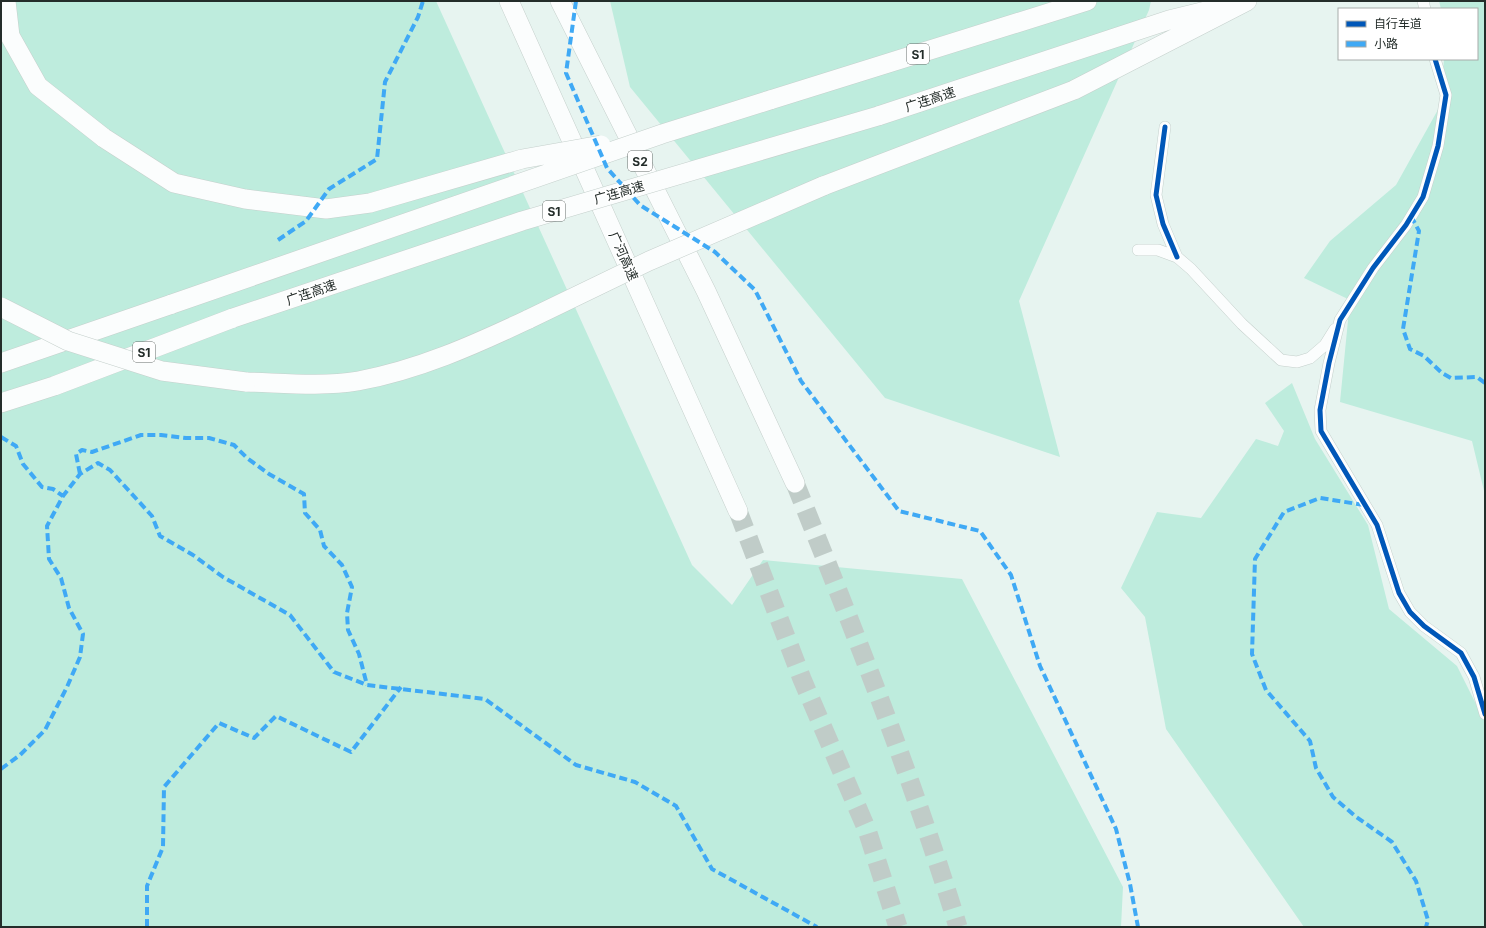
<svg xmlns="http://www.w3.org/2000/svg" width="1486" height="928" font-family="Inter,'Noto Sans SC',sans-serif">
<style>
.green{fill:#beecdd}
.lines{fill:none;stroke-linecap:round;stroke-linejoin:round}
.highway-tunnel{stroke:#c0ccc8;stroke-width:19;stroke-dasharray:19 10;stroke-linecap:butt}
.street-casing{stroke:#c5d0cc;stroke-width:12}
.highway-casing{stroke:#c5d0cc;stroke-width:20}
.street{stroke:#fbfdfd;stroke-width:11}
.highway{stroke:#fbfdfd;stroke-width:19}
.highway-bridge-casing{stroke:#c5d0cc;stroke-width:20;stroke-linecap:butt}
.highway-bridge{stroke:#fbfdfd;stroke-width:19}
.quiet{stroke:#3fa9f5;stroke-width:4;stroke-dasharray:8 4;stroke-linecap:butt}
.cycleway-casing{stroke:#fff;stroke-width:8}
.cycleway{stroke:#0057b8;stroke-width:5}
.labels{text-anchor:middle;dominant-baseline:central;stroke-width:3.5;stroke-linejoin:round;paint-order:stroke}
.shield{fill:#fff;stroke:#666c6a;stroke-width:1}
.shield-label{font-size:12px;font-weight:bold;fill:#242d2a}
.street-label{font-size:13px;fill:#242d2a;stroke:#fff}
</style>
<rect width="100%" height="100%" fill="#e7f4f0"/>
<!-- green -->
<path class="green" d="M1,1H436L692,565L732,605L763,560L962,579L1123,887L1121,927H1Z
M610,1H1151L1149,10L1019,301L1060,457L885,398L630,87Z
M1439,1H1485V495L1472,441L1340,402L1350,300L1304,278L1330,241L1396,185L1440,106L1444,59H1477V9H1441Z
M1292,383L1315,439L1368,525L1389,609L1457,666L1485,722V927H1304L1166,729L1145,617L1121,588L1157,512L1201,518L1256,439L1278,446L1284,431L1265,403Z"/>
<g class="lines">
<!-- highway-tunnel -->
<path class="highway-tunnel" d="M795,483C854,630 912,776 958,927
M738,511L802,679L867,830L898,927"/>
<!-- street casing -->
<g class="street-casing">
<path id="street" d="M1423,1L1425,9
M1435,59L1446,95L1438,146L1423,197L1406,225L1373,268L1340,320L1329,363L1320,410L1321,431L1377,525L1399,593L1410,612L1424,626L1461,653L1474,677L1485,714
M1165,127L1156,195L1163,224L1177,257
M1138,250H1158L1177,257L1191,269L1242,324L1281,360L1297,362L1310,358L1325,345L1335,329"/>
</g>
<!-- highway casing -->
<g class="highway-casing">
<path id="highway" d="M6,1L10,36L38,86L104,138
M509,1L738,511
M560,1L706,291L795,483
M770,100L1087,1
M878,116L1169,20L1218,8
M823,186L1074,90L1247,1
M1,363L172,304
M246,382C283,383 322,387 358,381C418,370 474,345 529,319
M1,403L54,386L233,318"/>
</g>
<!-- street -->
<use href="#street" class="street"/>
<!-- highway -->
<use href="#highway" class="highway"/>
<!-- highway-bridge casing -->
<g class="highway-bridge-casing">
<path id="highway-bridge" d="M104,138L174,183L245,199L326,209L370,203L522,159L601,145
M172,304L662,134L770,100
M1,307L68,341L162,371L246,382
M233,318L522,221L878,116
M529,319L649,261L823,186"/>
</g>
<!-- highway-bridge -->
<use href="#highway-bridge" class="highway-bridge"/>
<!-- quiet -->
<path class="quiet" d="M576,1L566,73L607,168L640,205L715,252L755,290L801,381L899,511L980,531L1011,575L1040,666L1116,829L1130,884L1138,927
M1411,216L1419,231L1403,329L1410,349L1424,356L1442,373L1451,378L1477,377L1485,383
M278,240L306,221L329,189L377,159L385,82L418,17L423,1
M1,437L16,446L23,464L42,487L53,489L63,496
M80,474L76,454L82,450L92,452L141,435H161L186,438H209L234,445L247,458L269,474L304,494L305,513L320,530L324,546L342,565L352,587L347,613L348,630L359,654L367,685
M1364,505L1320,498L1284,512L1255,559L1252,654L1266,690L1310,741L1316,768L1333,797L1355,816L1392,842L1416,881L1428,920L1426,927
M1,769L20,755L45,730L67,687L80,657L83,634L69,608L61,578L49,559L47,526L63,496L80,474L98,463L110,470L152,516L160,536L193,555L223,577L290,615L334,672L367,685L485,699L576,765L635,782L676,806L712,869L817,927
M147,927V886L163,847L164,787L219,723L254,738L276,716L351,752L401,687"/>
<!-- cycleway casing -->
<g class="cycleway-casing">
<path id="cycleway" d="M1435,59L1446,95L1438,146L1423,197L1406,225L1373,268L1340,320L1329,363L1320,410L1321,431L1377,525L1399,593L1410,612L1424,626L1461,653L1474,677L1485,714
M1165,127L1156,195L1163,224L1177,257"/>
</g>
<!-- cycleway -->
<use href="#cycleway" class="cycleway"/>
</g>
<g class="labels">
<!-- shield labels -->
<g class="shield">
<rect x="907" y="44" width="22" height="20" rx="3"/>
<rect x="628" y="151" width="24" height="20" rx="3"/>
<rect x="543" y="201" width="22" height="20" rx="3"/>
<rect x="133" y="342" width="22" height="20" rx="3"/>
</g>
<g class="shield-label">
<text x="918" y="54">S1</text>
<text x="640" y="161">S2</text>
<text x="554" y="211">S1</text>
<text x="144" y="352">S1</text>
</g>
<!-- street labels -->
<g class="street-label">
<text transform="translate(930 99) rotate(-18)">广连高速</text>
<text transform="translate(619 192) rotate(-16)">广连高速</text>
<text transform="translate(624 256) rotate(66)">广河高速</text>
<text transform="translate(311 292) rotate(-19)">广连高速</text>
</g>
</g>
<!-- border -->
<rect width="1486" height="928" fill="none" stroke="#242d2a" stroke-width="4"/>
<!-- legend -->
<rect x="1338" y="8" width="140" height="52" fill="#ffffff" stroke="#a7abaa"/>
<rect x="1346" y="21" width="20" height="6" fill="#0057b8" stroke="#a7abaa"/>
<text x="1374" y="28" font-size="12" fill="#242d2a">自行车道</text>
<rect x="1346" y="41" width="20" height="6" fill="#3fa9f5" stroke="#a7abaa"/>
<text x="1374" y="48" font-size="12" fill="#242d2a">小路</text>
</svg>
